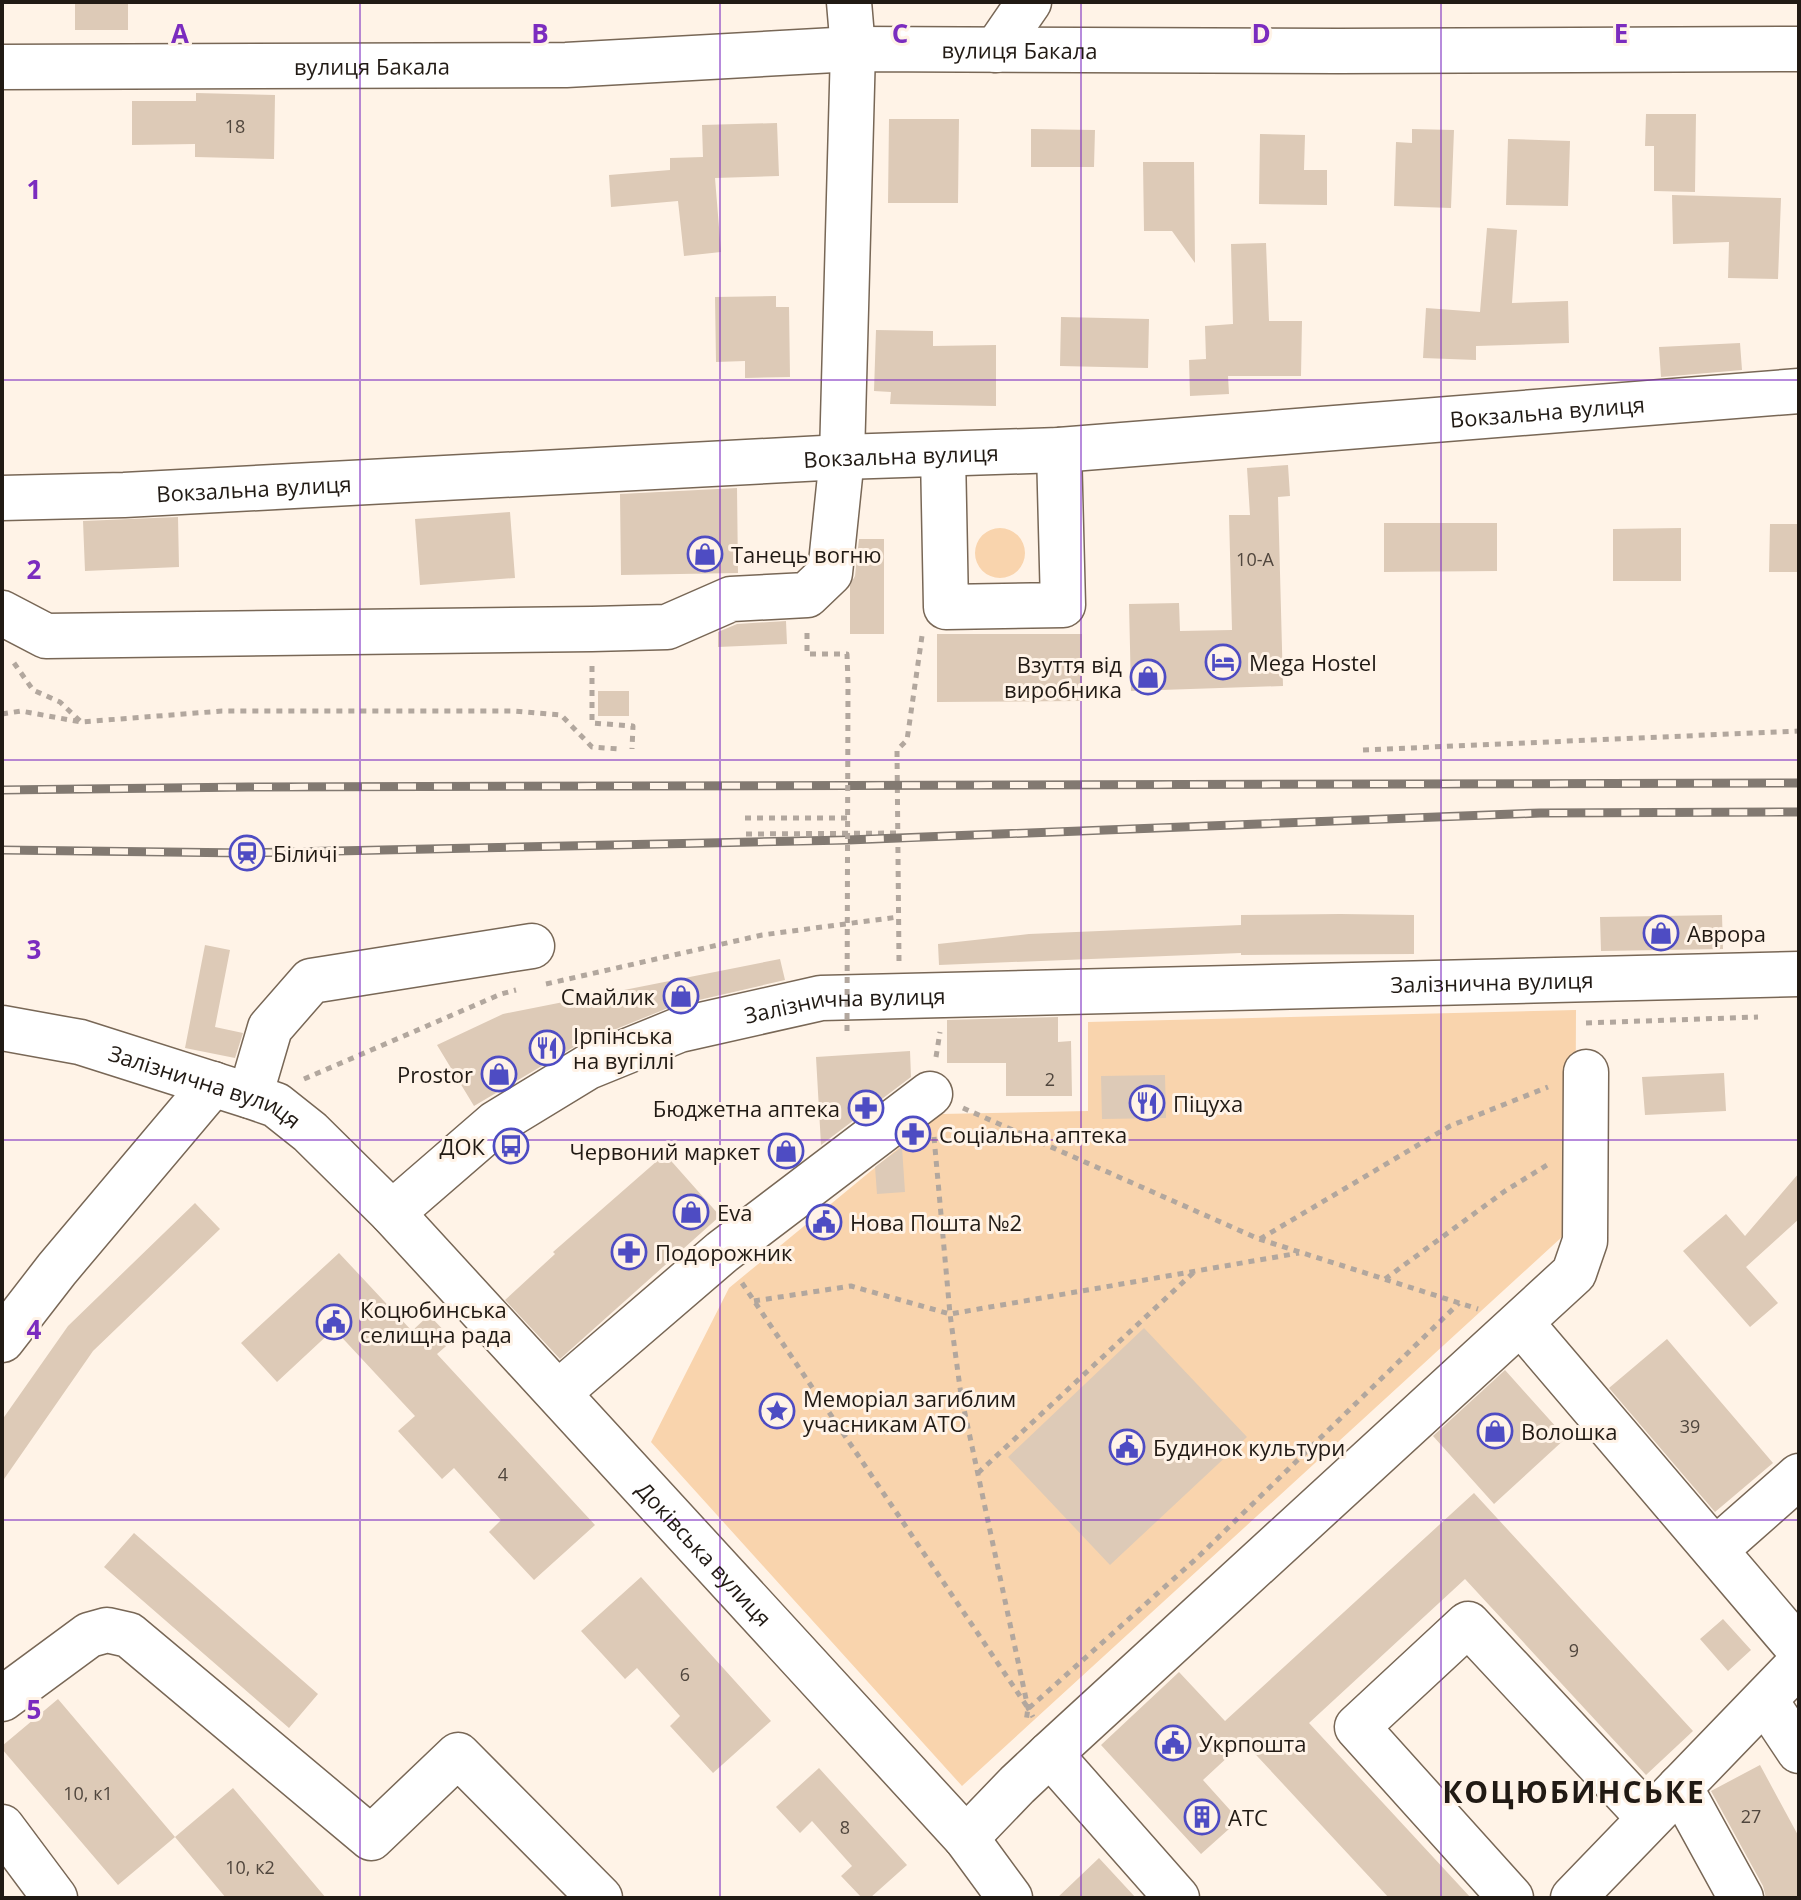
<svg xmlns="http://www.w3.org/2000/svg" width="1801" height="1900" font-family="'Open Sans',sans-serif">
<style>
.green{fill:#f9d4ad}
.building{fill:#ddcab7}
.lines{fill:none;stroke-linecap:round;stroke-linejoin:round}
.minor-casing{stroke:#786756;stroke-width:47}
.path{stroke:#b2a79e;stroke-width:5;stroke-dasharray:6 6;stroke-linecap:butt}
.minor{stroke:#fff;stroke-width:44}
.rail-casing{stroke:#827971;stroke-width:9}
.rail{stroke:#fff3e7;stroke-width:6;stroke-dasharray:18;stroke-linecap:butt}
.path-bridge{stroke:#b2a79e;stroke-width:5;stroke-dasharray:6 6;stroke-linecap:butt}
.grid{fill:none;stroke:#7b2cbf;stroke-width:2;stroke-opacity:0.55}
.labels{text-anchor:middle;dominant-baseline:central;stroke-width:6;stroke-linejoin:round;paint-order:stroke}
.number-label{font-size:18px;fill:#50463d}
.street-label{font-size:22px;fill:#211a14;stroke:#fff3e7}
.poi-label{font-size:22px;fill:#211a14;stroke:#fff3e7;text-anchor:start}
.district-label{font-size:30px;font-weight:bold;letter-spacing:2px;fill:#211a14;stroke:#fff3e7}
.grid-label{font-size:26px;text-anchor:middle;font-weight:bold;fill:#7b2cbf;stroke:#fff3e7;stroke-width:6;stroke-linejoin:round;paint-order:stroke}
</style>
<rect width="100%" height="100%" fill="#fff3e7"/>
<!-- green -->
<path class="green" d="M975 553a25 25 0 1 1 50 0a25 25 0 1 1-50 0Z
M1576,1010L1575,1225L962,1786L651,1442L729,1288L940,1114L1088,1111V1022Z"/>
<!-- building -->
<path class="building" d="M75,2H128V30H75Z
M196,93L275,95L274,159L195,157V144L132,145V101H196Z
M1646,114H1696L1695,192L1654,191V146H1645Z
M889,119H959L958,203H888Z
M777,123L779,176L715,178L721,252L684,256L678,201L611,207L609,175L670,170V158L703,157L702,125Z
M1031,129L1095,130L1094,167H1031Z
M1412,129L1454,130L1451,208L1394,206L1396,142L1412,143Z
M1260,134L1305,135L1304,170H1327V205L1259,204Z
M1508,139L1570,141L1568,206L1506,205Z
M1143,162H1194L1195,263L1172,231H1144Z
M1672,195L1781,198L1778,279L1728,278L1729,242L1673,244Z
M1487,228L1517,230L1512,303L1568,301L1569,343L1476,346V360L1423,358L1426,308L1480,312Z
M1266,243L1269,321H1302L1301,376H1228L1229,394L1190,396L1189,360L1206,359L1205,326L1233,324L1231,244Z
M776,296V307H789L790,377L745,378V361L716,362L715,297Z
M1061,317L1149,319L1148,368L1060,366Z
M876,330L933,331V346L996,345V406L890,404L891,392L874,391Z
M1740,343L1742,370L1661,377L1659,347Z
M1288,465L1290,496L1278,497L1283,686L1131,691L1129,604L1179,603L1180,631L1232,630L1229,515H1250L1247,468Z
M737,488L738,573L621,575L620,494Z
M510,512L515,578L420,585L415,519Z
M178,517L179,567L85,571L83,521Z
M1384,523H1497V571L1384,572Z
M1770,524H1799V572H1769Z
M1681,528V581H1613V529Z
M859,539H884V634H850V585L855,576Z
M786,621L787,644L718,647V632L737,624Z
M937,634H1082V701L937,702Z
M598,691H629V716H598Z
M1340,914L1414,915V954L1241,955V953L939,965L938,944L1029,934L1241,925V915Z
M1722,915L1723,949L1601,951L1600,917Z
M205,945L230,950L215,1027L243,1033L235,1058L185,1048Z
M780,959L785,980L673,1006L579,1044L474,1106L437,1045L503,1014Z
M1058,1017V1042L1071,1041L1072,1096H1006V1063H947V1020Z
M910,1051L911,1077L821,1145L816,1057Z
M1724,1073L1726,1111L1645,1115L1642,1077Z
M1165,1075L1166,1118L1102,1119L1101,1076Z
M902,1147L905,1192L877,1194L875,1167Z
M665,1154L720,1216L560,1359L505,1300L555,1254L553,1252Z
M1799,1173V1219L1746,1267L1778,1303L1750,1327L1683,1251L1726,1214L1745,1236Z
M195,1203L220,1229L93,1351L2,1482V1420L68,1326Z
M339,1253L412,1331L429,1315L453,1340L437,1354L595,1525L534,1580L489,1532L501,1520L454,1468L442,1479L398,1431L415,1416L334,1329L277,1382L241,1343Z
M1144,1328L1247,1437L1110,1565L1008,1457Z
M1667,1339L1773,1463L1715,1512L1609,1388Z
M1505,1370L1566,1438L1494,1504L1433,1436Z
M1474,1493L1693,1731L1646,1775L1465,1579L1309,1723L1471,1898H1389L1244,1742L1203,1780L1239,1820L1201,1854L1101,1745L1179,1672L1225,1721Z
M134,1533L318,1694L289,1728L104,1567Z
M641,1577L771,1721L713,1773L670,1726L680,1716L637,1668L625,1679L581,1631Z
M1723,1619L1751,1650L1728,1671L1700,1639Z
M58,1699L175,1837L118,1885L2,1749V1746Z
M1760,1765L1799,1837V1898H1766L1763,1886L1711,1791Z
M819,1768L907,1865L870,1898H862L841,1876L852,1866L812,1821L800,1833L776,1807Z
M233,1788L326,1898H226L175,1837Z
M1099,1858L1136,1898H1057Z"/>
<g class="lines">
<!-- minor casing -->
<g class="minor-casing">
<g id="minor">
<path d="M996,50L1029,2"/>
<path id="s1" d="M2,67L566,65L853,49L1338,51L1799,49"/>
<path d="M943,454L946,607L1063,605L1059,450"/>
<path id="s2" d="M2,498L124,495L842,457L1059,450L1799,391"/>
<path d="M2,613L46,636L592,629L667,627L731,599L807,595L830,573L842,457L853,49L849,2"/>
<path id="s3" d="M2,1028L80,1042L250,1096L276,1105L310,1132L392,1213L966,1838L1010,1898"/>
<path d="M250,1096L270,1028L311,981L532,946"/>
<path id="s4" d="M392,1213L496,1123L588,1067L679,1030L821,998L1799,974"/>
<path d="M1521,1323L1799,1649"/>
<path d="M2,1340L57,1269L213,1084"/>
<path d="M558,1393L722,1252L930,1094"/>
<path d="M1715,1550L1799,1476"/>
<path d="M2,1699L89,1635L107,1630L129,1635L371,1838L458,1755L600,1898"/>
<path d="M1765,1700L1799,1751"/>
<path d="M1050,1754L1177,1898"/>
<path d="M1680,1787L1741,1898"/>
<path d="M2,1827L55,1898"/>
<path d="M966,1838L1017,1785L1050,1754L1574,1273L1585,1241L1586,1072"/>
<path d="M1511,1898L1357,1727L1468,1624L1649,1818"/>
<path d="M1573,1898L1799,1664"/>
</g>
</g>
<!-- path -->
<path class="path" d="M807,633V654H847L848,683
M14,663L33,690L60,702L80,721
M592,666V723L633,726L632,749
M2,714L21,711L81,722L222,711H513L561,715L592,747L619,749
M1363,750L1799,731
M745,818H848
M746,834L898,833
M899,961L897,750L907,740L922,636
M546,984L762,935L898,917
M1586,1023L1758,1017
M936,1057L940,1032
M304,1079L501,994L516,990
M963,1108L1259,1239L1478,1309
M934,1137L950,1314L961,1395L1028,1708L1033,1717
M1260,1239L1450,1126L1548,1087
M1385,1279L1505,1191L1547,1165
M742,1283L1028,1708L1026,1722
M754,1301L851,1286L950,1314L1299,1253
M978,1473L1194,1272
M1029,1708L1196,1559L1459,1303"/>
<!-- minor -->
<use href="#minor" class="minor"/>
<!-- rail casing -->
<g class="rail-casing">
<path id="rail" d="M2,790L248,787L1799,783
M2,850L247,853L848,840L1540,813L1799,812"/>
</g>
<!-- rail -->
<use href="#rail" class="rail"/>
<!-- path-bridge -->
<path class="path-bridge" d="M847,1031L848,683"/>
</g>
<!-- grid -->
<path class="grid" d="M360,2V1898M720,2V1898M1081,2V1898M1441,2V1898M2,380H1799M2,760H1799M2,1140H1799M2,1520H1799"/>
<!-- icons -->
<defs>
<g id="shop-ring" transform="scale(1.8)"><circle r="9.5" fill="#fff3e7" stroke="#4e4cc3" stroke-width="1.5"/><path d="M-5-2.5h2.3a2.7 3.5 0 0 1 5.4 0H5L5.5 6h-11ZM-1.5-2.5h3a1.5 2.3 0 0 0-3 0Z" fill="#4e4cc3"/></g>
<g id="hotel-ring" transform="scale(1.8)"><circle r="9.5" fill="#fff3e7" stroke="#4e4cc3" stroke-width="1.5"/><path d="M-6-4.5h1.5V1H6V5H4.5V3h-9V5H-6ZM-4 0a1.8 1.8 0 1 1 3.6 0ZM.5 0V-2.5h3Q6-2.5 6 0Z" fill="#4e4cc3"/></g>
<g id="station-ring" transform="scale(1.8)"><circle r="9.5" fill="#fff3e7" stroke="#4e4cc3" stroke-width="1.5"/><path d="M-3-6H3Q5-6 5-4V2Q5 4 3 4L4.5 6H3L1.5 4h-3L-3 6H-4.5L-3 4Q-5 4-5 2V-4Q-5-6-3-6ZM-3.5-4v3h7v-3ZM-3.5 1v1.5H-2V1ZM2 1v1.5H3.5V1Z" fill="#4e4cc3"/></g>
<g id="restaurant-ring" transform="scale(1.8)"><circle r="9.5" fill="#fff3e7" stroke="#4e4cc3" stroke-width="1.5"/><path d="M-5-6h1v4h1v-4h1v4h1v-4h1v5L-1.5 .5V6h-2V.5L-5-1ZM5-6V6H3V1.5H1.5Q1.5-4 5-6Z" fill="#4e4cc3"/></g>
<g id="pharmacy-ring" transform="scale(1.8)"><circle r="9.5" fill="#fff3e7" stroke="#4e4cc3" stroke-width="1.5"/><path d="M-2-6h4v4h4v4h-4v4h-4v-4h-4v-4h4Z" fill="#4e4cc3"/></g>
<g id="bus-ring" transform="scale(1.8)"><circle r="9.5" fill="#fff3e7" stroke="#4e4cc3" stroke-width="1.5"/><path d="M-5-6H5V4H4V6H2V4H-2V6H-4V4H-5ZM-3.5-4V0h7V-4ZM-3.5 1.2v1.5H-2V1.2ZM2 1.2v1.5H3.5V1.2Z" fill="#4e4cc3"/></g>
<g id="civic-ring" transform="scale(1.8)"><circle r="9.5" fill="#fff3e7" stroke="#4e4cc3" stroke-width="1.5"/><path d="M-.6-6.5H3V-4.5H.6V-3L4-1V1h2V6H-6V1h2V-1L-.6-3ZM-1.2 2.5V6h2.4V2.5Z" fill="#4e4cc3"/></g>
<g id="sight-ring" transform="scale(1.8)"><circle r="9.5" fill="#fff3e7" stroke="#4e4cc3" stroke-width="1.5"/><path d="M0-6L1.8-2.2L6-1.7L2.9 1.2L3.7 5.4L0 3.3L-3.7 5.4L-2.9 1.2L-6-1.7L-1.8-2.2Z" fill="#4e4cc3"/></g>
<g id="building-ring" transform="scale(1.8)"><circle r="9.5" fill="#fff3e7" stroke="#4e4cc3" stroke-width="1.5"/><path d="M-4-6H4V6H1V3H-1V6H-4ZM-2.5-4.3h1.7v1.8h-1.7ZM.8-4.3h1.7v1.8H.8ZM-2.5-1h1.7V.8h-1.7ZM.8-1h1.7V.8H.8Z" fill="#4e4cc3"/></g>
</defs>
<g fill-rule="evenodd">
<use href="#shop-ring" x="705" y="554"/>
<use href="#hotel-ring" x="1223" y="662"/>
<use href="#shop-ring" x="1148" y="677"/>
<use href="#station-ring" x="247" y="853"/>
<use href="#shop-ring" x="1661" y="933"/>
<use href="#shop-ring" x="681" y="996"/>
<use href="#restaurant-ring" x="547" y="1048"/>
<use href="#shop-ring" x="499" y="1074"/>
<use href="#restaurant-ring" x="1147" y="1103"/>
<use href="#pharmacy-ring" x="866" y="1108"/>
<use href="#pharmacy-ring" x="913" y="1134"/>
<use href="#bus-ring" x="511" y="1146"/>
<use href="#shop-ring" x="786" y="1151"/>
<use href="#shop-ring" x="691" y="1212"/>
<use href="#civic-ring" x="824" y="1222"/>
<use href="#pharmacy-ring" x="629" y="1252"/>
<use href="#civic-ring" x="334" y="1322"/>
<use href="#sight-ring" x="777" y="1411"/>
<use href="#shop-ring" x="1495" y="1431"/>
<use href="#civic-ring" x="1127" y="1447"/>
<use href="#civic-ring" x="1173" y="1743"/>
<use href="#building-ring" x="1202" y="1817"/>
</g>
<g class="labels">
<!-- number labels -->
<g class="number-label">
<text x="235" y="126">18</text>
<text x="1255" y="559">10-А</text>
<text x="1050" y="1079">2</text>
<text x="1690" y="1426">39</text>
<text x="503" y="1474">4</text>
<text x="1574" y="1650">9</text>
<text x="685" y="1674">6</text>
<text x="88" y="1793">10, к1</text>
<text x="1751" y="1816">27</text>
<text x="845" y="1827">8</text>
<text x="250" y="1867">10, к2</text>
</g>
<!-- street labels -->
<g class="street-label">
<text stroke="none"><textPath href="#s1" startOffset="1018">вулиця Бакала</textPath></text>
<text stroke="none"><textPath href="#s1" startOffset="370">вулиця Бакала</textPath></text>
<text stroke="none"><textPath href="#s2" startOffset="1548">Вокзальна вулиця</textPath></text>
<text stroke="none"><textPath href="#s2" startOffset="900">Вокзальна вулиця</textPath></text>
<text stroke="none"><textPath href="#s2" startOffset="252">Вокзальна вулиця</textPath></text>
<text stroke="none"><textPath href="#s4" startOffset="1160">Залізнична вулиця</textPath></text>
<text stroke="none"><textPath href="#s4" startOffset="512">Залізнична вулиця</textPath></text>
<text stroke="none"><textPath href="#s3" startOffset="212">Залізнична вулиця</textPath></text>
<text stroke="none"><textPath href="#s3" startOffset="906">Доківська вулиця</textPath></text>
</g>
<!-- poi labels -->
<g class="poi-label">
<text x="731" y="554">Танець вогню</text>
<text x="1249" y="662">Mega Hostel</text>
<text x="1122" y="664" text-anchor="end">Взуття від<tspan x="1122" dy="25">виробника</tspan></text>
<text x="273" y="853">Біличі</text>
<text x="1687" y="933">Аврора</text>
<text x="655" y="996" text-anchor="end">Смайлик</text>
<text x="573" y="1035">Ірпінська<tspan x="573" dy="25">на вугіллі</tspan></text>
<text x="473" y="1074" text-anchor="end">Prostor</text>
<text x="1173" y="1103">Піцуха</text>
<text x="840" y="1108" text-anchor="end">Бюджетна аптека</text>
<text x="939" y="1134">Соціальна аптека</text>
<text x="485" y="1146" text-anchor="end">ДОК</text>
<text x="760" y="1151" text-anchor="end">Червоний маркет</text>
<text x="717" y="1212">Eva</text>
<text x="850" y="1222">Нова Пошта №2</text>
<text x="655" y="1252">Подорожник</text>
<text x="360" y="1309">Коцюбинська<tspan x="360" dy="25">селищна рада</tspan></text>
<text x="803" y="1398">Меморіал загиблим<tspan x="803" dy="25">учасникам АТО</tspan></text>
<text x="1521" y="1431">Волошка</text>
<text x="1153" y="1447">Будинок культури</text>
<text x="1199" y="1743">Укрпошта</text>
<text x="1228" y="1817">АТС</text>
</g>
<!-- district labels -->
<g class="district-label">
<text x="1574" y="1791">КОЦЮБИНСЬКЕ</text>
</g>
</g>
<g class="grid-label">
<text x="180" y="43">A</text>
<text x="540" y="43">B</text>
<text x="900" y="43">C</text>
<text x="1261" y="43">D</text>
<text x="1621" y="43">E</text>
<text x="34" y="199">1</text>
<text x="34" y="579">2</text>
<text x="34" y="959">3</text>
<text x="34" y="1339">4</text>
<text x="34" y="1719">5</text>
</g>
<!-- border -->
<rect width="1801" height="1900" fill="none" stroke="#211a14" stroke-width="8"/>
</svg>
